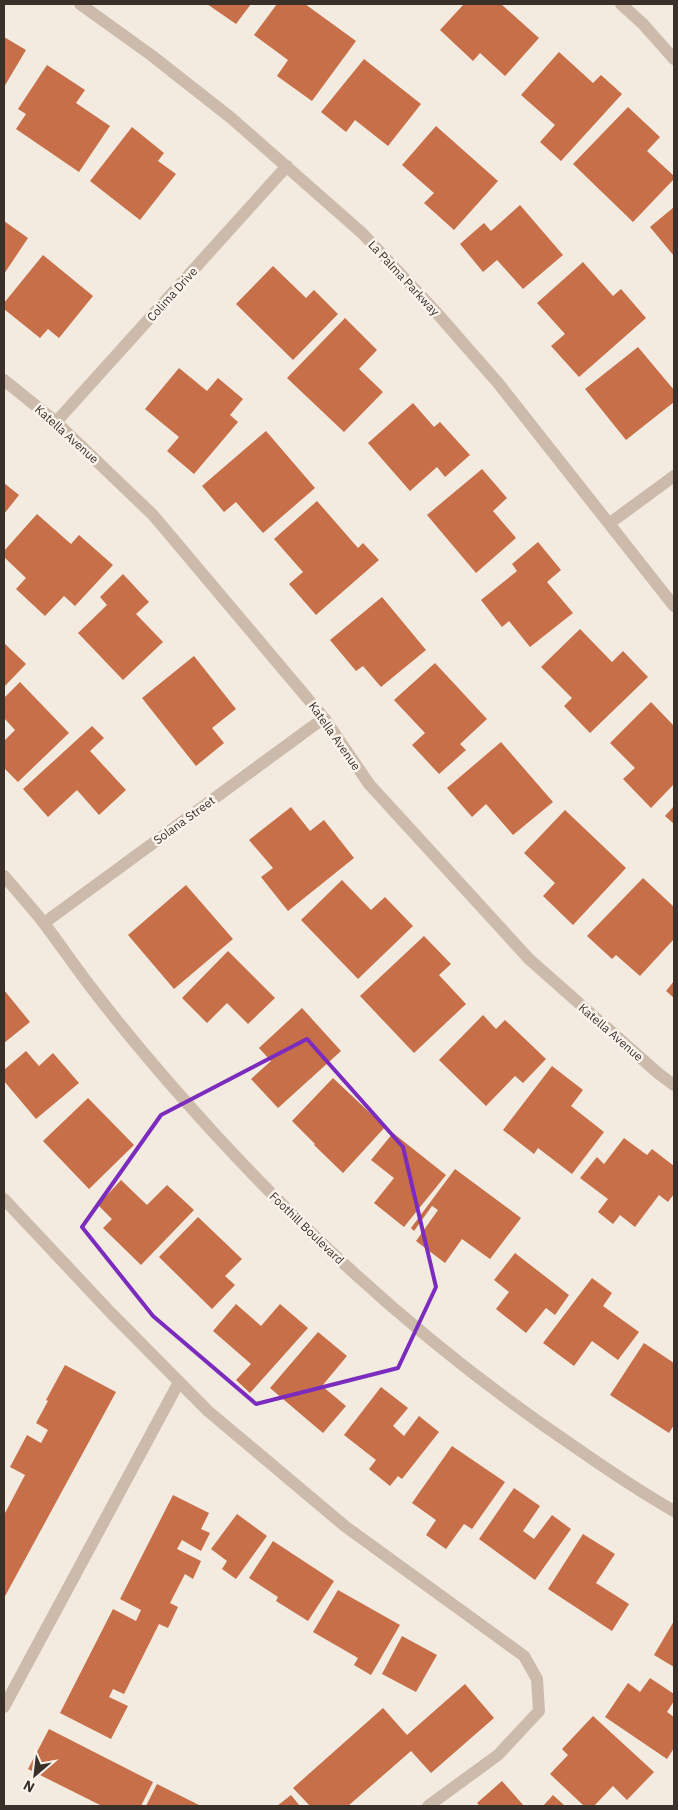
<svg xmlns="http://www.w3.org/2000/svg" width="678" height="1810" font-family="'IBM Plex Sans',sans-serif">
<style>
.building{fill:#c76f49}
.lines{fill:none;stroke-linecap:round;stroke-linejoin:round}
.minor{stroke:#cba;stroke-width:12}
.marked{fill:none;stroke:#7b2cbf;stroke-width:4;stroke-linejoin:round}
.labels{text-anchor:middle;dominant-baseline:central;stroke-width:5;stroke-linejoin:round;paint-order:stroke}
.street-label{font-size:12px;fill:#39302a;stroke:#faf4ec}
</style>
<rect width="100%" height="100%" fill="#f3ebdf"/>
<!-- building -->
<path class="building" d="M207,4H251L236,24Z
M277,4H305L356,41L312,101L277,76L288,60L254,35Z
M464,4H501L539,38L505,76L480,53L473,61L440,30Z
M4,37L26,50L4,87Z
M559,52L593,83L601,75L622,94L561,161L540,142L555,125L521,95Z
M364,59L421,104L388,146L355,120L346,132L321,112Z
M47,65L85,90L76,103L110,126L79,172L16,129L26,114L18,109Z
M628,107L660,137L647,151L674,176V179L633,222L573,164Z
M436,126L498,181L454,230L424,203L434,193L402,165Z
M132,127L164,153L158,161L176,174L140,220L90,181Z
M520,205L563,255L523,289L497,260L483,272L460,244L484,223L491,231Z
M674,207V256L650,227Z
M4,221L28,238L4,274Z
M43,255L93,296L59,338L48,329L40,338L4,309V303Z
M583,262L613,296L621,289L646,318L579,377L551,346L565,334L537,303Z
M273,266L306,298L314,290L338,314L293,360L236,304Z
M345,318L377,350L359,369L383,392L344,432L287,378Z
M638,347L674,390V402L626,440L585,389Z
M179,368L207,391L218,378L243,399L230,415L238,422L194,474L167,451L179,437L145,409Z
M413,403L434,427L440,422L470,455L445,477L437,467L410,491L368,443Z
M266,431L315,488L263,533L236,502L224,512L202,486Z
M482,469L507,498L493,511L516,538L476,573L427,515Z
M4,483L19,495L4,514Z
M317,501L358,548L363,543L379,560L316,615L289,584L303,572L274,539Z
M37,514L71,544L79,535L113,565L75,606L64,596L45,616L16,589L26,578L4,557V551Z
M538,542L561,570L547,582L573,613L530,647L509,621L502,627L481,600L517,571L512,564Z
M123,574L149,602L136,614L163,642L123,680L78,633L107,605L100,597Z
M382,597L426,650L381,687L363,666L356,671L330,640Z
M580,629L612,662L623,651L648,677L590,733L564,706L572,698L541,667Z
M4,643L26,664L4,687Z
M194,656L236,709L212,728L224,743L196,766L142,698Z
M435,663L487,719L460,744L466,750L439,774L412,745L425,733L394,700Z
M20,682L69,733L18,782L4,768V741L15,730L4,718V698Z
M651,702L674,726V784L651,808L623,779L635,768L610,743Z
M92,726L104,738L90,751L126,790L99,815L77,790L48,817L23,789Z
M501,742L553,802L513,835L486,804L472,817L447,788Z
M674,806V824L665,816Z
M291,807L310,831L324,820L354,858L288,911L261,877L273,868L249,840Z
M565,810L626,868L573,925L543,896L555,883L524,853Z
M643,878L674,907V939L640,976L616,955L612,959L587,936Z
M342,880L371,910L385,897L413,926L358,979L301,920Z
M186,885L233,939L174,989L128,935Z
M424,936L451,964L439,975L466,1004L414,1053L360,996Z
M228,951L275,998L248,1024L227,1003L207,1023L182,998Z
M674,981V998L666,991Z
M4,990L30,1022L4,1043Z
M302,1008L341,1051L278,1108L251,1079L271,1061L259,1048Z
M483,1015L496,1029L505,1020L546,1059L523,1083L515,1076L486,1106L439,1060Z
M26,1051L39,1066L53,1053L79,1083L36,1119L4,1081V1070Z
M552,1066L583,1090L571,1106L604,1132L572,1174L538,1148L534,1154L503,1130Z
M333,1078L385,1127L343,1173L314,1145L315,1144L292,1121Z
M88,1098L134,1145L89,1189L43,1141Z
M393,1133L446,1175L404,1227L374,1203L394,1178L371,1160Z
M624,1138L647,1155L652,1149L674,1166V1194L668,1202L659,1195L635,1227L620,1215L613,1224L598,1212L608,1199L580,1178L597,1157L604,1164Z
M455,1169L521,1218L490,1259L462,1239L445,1263L416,1241L438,1210L432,1206L414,1231L411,1228Z
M121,1180L147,1205L167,1185L194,1210L141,1265L103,1228L112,1219L98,1205Z
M198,1217L242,1259L225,1276L235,1285L212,1309L159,1257Z
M515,1253L569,1295L555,1315L546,1308L526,1333L496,1309L509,1292L494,1280Z
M592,1278L612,1293L603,1306L639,1332L618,1360L592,1341L574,1366L543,1343Z
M236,1304L261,1326L280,1304L308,1328L250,1393L236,1380L251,1364L213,1331Z
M318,1332L347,1356L322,1386L346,1406L323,1433L270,1388Z
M644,1343L674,1363V1425L669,1433L610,1395Z
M65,1365L116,1392L4,1598V1515L25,1475L10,1467L27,1435L41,1443L48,1430L36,1423L48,1401L46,1400Z
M381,1387L408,1408L393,1426L404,1436L419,1416L439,1432L402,1479L398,1476L390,1486L369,1469L376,1460L344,1435Z
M452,1446L505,1482L472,1529L464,1524L446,1549L426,1535L436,1520L412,1503Z
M514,1488L540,1506L523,1531L534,1539L552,1515L571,1529L535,1580L479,1539Z
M173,1495L209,1513L201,1529L210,1533L201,1551L182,1540L177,1549L201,1561L193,1579L185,1574L170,1603L178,1607L168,1628L159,1624L124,1694L113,1689L109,1697L128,1706L111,1739L60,1713L113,1609L136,1621L141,1610L120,1599Z
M237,1514L267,1536L236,1579L222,1569L227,1561L211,1549Z
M583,1534L615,1554L596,1583L629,1604L612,1631L548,1589Z
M273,1541L334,1581L308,1621L276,1601L278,1597L249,1578Z
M338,1590L400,1625L371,1675L354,1665L358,1658L313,1632Z
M674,1621V1667L654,1655Z
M402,1636L437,1655L416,1692L382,1674Z
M650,1678L674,1694V1701L667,1712L674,1717V1748L667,1759L605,1717L628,1683L640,1692Z
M465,1684L494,1718L431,1773L411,1751L348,1806H310L293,1788L383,1708L407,1735Z
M593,1716L654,1772L627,1800L613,1786L594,1806H584L550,1774L568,1755L562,1749Z
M49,1729L153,1782L141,1806H102L28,1769Z
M502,1781L524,1806H480L477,1803Z
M157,1784L201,1806H146Z
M291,1795L300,1806H277Z
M553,1795L565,1806H543Z"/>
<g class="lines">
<!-- minor -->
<path class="minor" d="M80,4L151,55L230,117L362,233L436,312L498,383L674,606
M621,4L643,24L674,59
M4,380L56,422L153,515L324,718L369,784L529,959L659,1074L674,1085
M56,422L287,166
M610,523L674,476
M4,876C17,891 30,906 43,922C59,943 74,965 90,986C128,1036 171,1086 214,1133C321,1250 440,1356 572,1445C605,1468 639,1491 674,1511
M44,923L324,718
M4,1199L111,1313L208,1411L346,1527L524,1656L537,1679L539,1711L498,1755L428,1806
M4,1707L179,1382"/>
</g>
<!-- marked area -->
<path class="marked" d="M307,1039L403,1147L436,1287L398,1368L256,1404L153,1316L82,1227L161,1115Z"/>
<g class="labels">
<!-- street labels -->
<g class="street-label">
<text transform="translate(404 278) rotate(47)">La Palma Parkway</text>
<text transform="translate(172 294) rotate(-48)">Colima Drive</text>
<text transform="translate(67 434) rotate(42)">Katella Avenue</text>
<text transform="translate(335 736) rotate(55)">Katella Avenue</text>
<text transform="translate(184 820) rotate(-36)">Solana Street</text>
<text transform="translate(611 1032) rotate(41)">Katella Avenue</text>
<text transform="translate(307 1228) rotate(44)">Foothill Boulevard</text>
</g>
</g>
<!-- border -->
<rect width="678" height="1810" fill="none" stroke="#39302a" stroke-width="10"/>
<!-- north arrow -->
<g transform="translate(35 1775) rotate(208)" stroke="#faf4ec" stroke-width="4" paint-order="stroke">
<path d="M0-4L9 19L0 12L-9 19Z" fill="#39302a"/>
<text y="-8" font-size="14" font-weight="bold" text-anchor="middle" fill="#39302a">N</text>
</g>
</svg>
